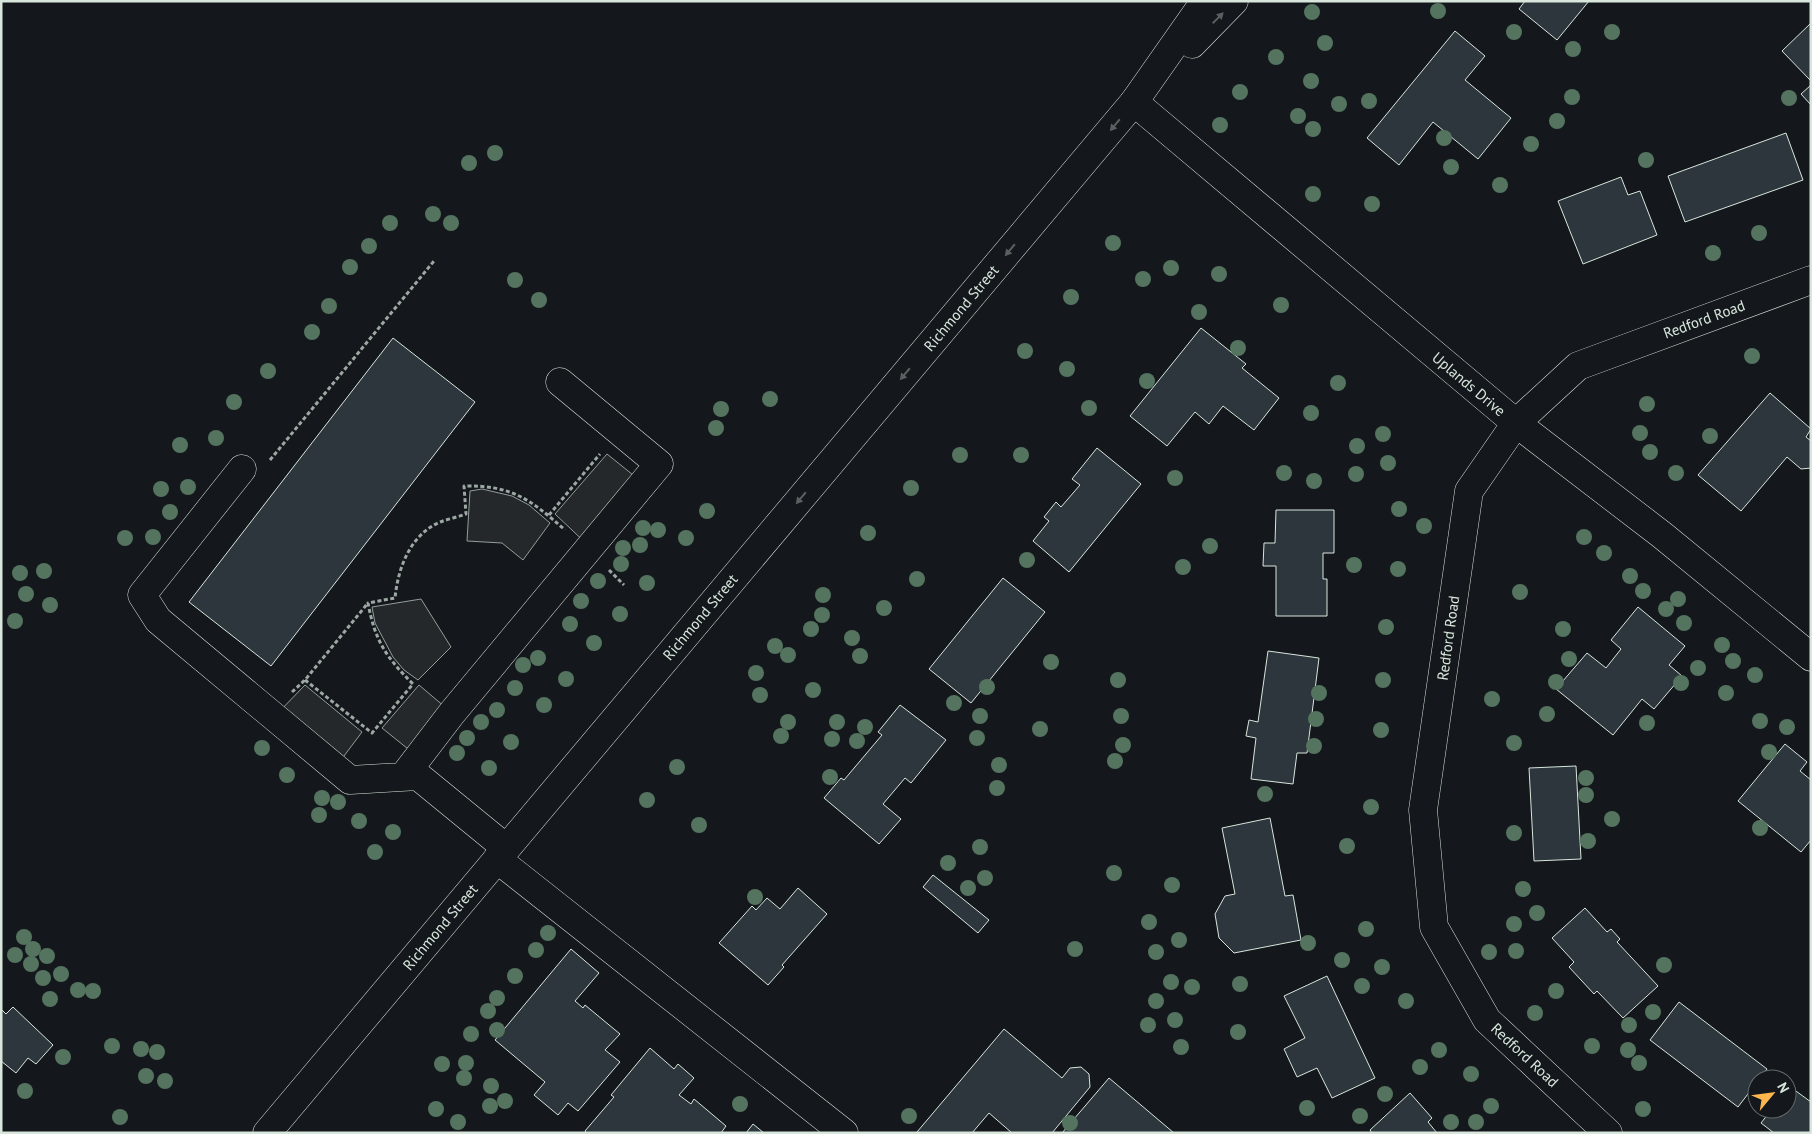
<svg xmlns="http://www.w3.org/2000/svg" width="1812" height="1134" font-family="'PT Sans',sans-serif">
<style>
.parking{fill:#24282b;stroke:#939e99}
.building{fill:#2c363c;stroke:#d8e6dc}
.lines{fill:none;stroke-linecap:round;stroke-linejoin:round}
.minor-casing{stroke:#d8e6dc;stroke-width:29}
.major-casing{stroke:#d8e6dc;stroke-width:29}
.path{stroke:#9da8a2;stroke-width:3;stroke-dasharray:4 2.5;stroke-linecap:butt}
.minor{stroke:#14181c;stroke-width:28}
.major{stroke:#14181c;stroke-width:28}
.tree{fill:#55745f}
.oneway{fill:#59605f}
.labels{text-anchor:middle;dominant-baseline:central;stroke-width:4;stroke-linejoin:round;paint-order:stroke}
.street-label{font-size:15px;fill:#d8e6dc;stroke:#14181c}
</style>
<rect width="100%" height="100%" fill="#14181c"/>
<!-- parking -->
<path class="parking" d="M607,454L643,483L590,547L555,514Z
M482,489L512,496L529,505L550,523L523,560L502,543L467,541L470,491Z
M421,599L451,647L418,680L404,670L393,657L375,623L372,607Z
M305,685L362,732L335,768L274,717Z
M419,685L452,713L418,757L382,728Z"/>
<!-- building -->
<path class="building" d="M1525,1H1589L1557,40L1519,9Z
M1811,23V81L1782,51Z
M1455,31L1485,56L1465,80L1511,118L1478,159L1433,122L1399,165L1367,138Z
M1811,85V105L1801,94Z
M1786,133L1803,180L1685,222L1668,176Z
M1621,177L1628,195L1640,191L1657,235L1583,264L1558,201Z
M1201,328L1246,364L1242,368L1279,398L1254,430L1223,406L1209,424L1195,412L1167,446L1130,416Z
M393,338L475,402L271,666L189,602Z
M1770,393L1811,429L1806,437L1811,441V468L1801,469L1787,457L1741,511L1698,475Z
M1097,448L1141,484L1069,572L1033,541L1049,521L1044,517L1056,502L1061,507L1080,485L1072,479Z
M1276,510H1334V553H1323V579H1327V616H1276V566H1263L1264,543H1275Z
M1003,578L1045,612L971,703L929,669Z
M1638,607L1685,646L1669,665L1682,676L1654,709L1642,699L1613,735L1556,689L1587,653L1606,668L1621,649L1611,640Z
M1268,651L1319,658L1307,753H1297L1293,784L1251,779L1256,738L1246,736L1249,720L1258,722Z
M900,705L946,740L911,783L905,778L883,804L901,819L879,844L824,798L841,778L844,780L882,735L878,732Z
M1785,744L1807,762L1800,771L1811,780V840L1801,852L1738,801Z
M1576,766L1581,859L1534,861L1529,768Z
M1270,818L1285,896L1293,895L1301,940L1234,953L1219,938L1215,914L1225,896L1235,894L1222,828Z
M933,875L989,920L978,933L923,887Z
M798,888L827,914L782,965L784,967L768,985L719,943L752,906L756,910L767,898L780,909Z
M1585,908L1607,932L1611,929L1620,939L1617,942L1658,986L1623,1018L1597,991L1594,994L1569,967L1574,962L1552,938Z
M571,949L599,973L575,1001L583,1008L585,1005L620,1034L605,1050L620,1062L578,1111L568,1103L558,1115L534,1095L545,1082L495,1040Z
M1327,976L1375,1078L1332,1098L1317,1068L1297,1077L1284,1049L1305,1038L1284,996Z
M1679,1002L1767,1069L1760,1079H1757V1082L1738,1107L1650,1040Z
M13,1007L53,1045L36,1064L28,1058L16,1073L1,1061V1009L6,1014Z
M1004,1029L1062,1078L1070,1068L1081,1067L1089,1074L1090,1087L1052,1133H1012L989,1113L972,1133H919L917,1132Z
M650,1048L674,1069L678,1064L694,1078L679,1095L691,1104L694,1099L726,1126L721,1133H587L585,1131L614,1097L611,1095Z
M1109,1078L1174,1133H1062Z
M1789,1086L1811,1102V1133H1774L1761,1123L1772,1109H1787V1089Z
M1410,1093L1432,1118L1428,1122L1437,1133H1372L1370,1130Z
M753,1124L764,1133H746Z"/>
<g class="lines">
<!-- minor casing -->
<g class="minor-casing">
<path id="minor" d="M1134,102L1516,423L1662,535L1811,657
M242,469L142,595L158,620L350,780L418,776L506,848
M403,777L452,713L659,464L560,382
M497,859L844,1133
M1608,1133L1487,1020L1434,927L1423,810L1469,491L1516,423L1578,366L1811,280"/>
</g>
<!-- major casing -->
<g class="major-casing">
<path id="major" d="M1192,44L1234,1
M267,1133L1134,102L1205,1"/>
</g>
<!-- path -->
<path class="path" d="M270,460L434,261
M549,515L600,454
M609,570L624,585
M305,680L372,733L413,684C386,657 375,641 368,603L395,598C398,568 410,535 440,522C448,519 458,517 466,514L464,486C512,485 531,500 565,530
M292,692L305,680L368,603"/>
<!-- minor -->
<use href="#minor" class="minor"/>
<!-- major -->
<use href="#major" class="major"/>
</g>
<!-- trees -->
<g class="tree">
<circle cx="1438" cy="11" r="8"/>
<circle cx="1312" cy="12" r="8"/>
<circle cx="1514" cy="32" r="8"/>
<circle cx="1612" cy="32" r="8"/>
<circle cx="1325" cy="43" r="8"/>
<circle cx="1573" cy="49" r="8"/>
<circle cx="1276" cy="57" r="8"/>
<circle cx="1311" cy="81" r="8"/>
<circle cx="1240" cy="92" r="8"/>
<circle cx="1572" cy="97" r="8"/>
<circle cx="1789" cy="98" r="8"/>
<circle cx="1369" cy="101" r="8"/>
<circle cx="1339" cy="104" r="8"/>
<circle cx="1298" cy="116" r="8"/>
<circle cx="1557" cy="121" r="8"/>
<circle cx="1220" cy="125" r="8"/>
<circle cx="1313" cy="129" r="8"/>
<circle cx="1444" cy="138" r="8"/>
<circle cx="1531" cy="144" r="8"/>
<circle cx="495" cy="153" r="8"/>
<circle cx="1646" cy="160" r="8"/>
<circle cx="469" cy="163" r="8"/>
<circle cx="1451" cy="167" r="8"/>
<circle cx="1500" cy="185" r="8"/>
<circle cx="1313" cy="194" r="8"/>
<circle cx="1372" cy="204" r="8"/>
<circle cx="433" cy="214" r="8"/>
<circle cx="390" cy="223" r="8"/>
<circle cx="451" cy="223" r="8"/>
<circle cx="1759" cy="233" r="8"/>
<circle cx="1113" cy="243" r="8"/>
<circle cx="369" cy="246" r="8"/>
<circle cx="1713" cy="253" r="8"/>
<circle cx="350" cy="267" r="8"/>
<circle cx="1171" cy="268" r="8"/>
<circle cx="1219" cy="274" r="8"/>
<circle cx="1143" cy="279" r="8"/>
<circle cx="515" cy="280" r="8"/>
<circle cx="1071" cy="297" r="8"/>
<circle cx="539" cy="300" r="8"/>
<circle cx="1281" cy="305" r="8"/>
<circle cx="329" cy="306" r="8"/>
<circle cx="1199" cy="312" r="8"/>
<circle cx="312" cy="332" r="8"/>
<circle cx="1238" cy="348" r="8"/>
<circle cx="1025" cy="351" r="8"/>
<circle cx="1752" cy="356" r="8"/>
<circle cx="1067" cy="369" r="8"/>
<circle cx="268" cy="371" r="8"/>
<circle cx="1147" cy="381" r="8"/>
<circle cx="1338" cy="383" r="8"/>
<circle cx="770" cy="399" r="8"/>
<circle cx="234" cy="402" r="8"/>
<circle cx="1647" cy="404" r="8"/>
<circle cx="1089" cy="408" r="8"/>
<circle cx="721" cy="409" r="8"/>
<circle cx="1311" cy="413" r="8"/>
<circle cx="716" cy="428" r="8"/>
<circle cx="1640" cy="433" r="8"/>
<circle cx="1383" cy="434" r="8"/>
<circle cx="1710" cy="436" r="8"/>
<circle cx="216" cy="438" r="8"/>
<circle cx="180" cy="445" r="8"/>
<circle cx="1357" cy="446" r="8"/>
<circle cx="1650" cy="452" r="8"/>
<circle cx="960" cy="455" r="8"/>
<circle cx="1021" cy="455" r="8"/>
<circle cx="1388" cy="463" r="8"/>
<circle cx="1284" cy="473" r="8"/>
<circle cx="1676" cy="473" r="8"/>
<circle cx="1356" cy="474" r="8"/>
<circle cx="1175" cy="478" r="8"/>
<circle cx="1314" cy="481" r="8"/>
<circle cx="188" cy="487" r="8"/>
<circle cx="911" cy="488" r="8"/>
<circle cx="161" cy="489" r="8"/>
<circle cx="1399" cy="509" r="8"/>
<circle cx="707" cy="511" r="8"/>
<circle cx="170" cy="512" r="8"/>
<circle cx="1424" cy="526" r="8"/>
<circle cx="643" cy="528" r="8"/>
<circle cx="658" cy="530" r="8"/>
<circle cx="868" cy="533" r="8"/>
<circle cx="153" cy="537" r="8"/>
<circle cx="1584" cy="537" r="8"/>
<circle cx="125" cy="538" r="8"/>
<circle cx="686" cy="538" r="8"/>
<circle cx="640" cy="545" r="8"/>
<circle cx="1210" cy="546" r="8"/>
<circle cx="623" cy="548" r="8"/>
<circle cx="1604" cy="553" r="8"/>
<circle cx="1027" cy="560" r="8"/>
<circle cx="621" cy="564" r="8"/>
<circle cx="1354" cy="565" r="8"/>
<circle cx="1183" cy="567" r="8"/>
<circle cx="1398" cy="569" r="8"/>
<circle cx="44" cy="571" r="8"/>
<circle cx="20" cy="573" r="8"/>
<circle cx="1630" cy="576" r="8"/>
<circle cx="917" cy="579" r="8"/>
<circle cx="598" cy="581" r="8"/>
<circle cx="647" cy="583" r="8"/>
<circle cx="1643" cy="591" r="8"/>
<circle cx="1520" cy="592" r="8"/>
<circle cx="26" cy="594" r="8"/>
<circle cx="823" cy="595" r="8"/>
<circle cx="1678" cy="599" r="8"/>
<circle cx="581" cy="601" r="8"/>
<circle cx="50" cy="605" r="8"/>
<circle cx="884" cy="608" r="8"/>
<circle cx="1666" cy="609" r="8"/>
<circle cx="620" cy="614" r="8"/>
<circle cx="822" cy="615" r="8"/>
<circle cx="15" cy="621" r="8"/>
<circle cx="1684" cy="623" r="8"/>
<circle cx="570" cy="624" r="8"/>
<circle cx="1386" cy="627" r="8"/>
<circle cx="811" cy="629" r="8"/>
<circle cx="1563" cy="629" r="8"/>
<circle cx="852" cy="638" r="8"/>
<circle cx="594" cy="643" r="8"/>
<circle cx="1722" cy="645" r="8"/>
<circle cx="775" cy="646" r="8"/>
<circle cx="788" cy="655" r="8"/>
<circle cx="860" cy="656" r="8"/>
<circle cx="538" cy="658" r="8"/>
<circle cx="1569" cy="659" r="8"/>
<circle cx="1733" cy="661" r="8"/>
<circle cx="1051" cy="662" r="8"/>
<circle cx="523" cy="665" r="8"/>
<circle cx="1698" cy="668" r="8"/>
<circle cx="756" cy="673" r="8"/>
<circle cx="1755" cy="675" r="8"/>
<circle cx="566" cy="679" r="8"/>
<circle cx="1118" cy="680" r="8"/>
<circle cx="1383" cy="680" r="8"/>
<circle cx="1556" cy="682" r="8"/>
<circle cx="1681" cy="683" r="8"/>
<circle cx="987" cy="687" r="8"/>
<circle cx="515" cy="688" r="8"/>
<circle cx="813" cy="690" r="8"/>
<circle cx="1319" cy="693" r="8"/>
<circle cx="1726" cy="693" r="8"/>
<circle cx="760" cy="695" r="8"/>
<circle cx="1492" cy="699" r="8"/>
<circle cx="954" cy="703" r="8"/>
<circle cx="544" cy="705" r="8"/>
<circle cx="497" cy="710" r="8"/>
<circle cx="1547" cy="714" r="8"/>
<circle cx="980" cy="716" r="8"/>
<circle cx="1121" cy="716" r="8"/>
<circle cx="1316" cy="719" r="8"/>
<circle cx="1760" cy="721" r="8"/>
<circle cx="481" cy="722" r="8"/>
<circle cx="788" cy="722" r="8"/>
<circle cx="837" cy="722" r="8"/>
<circle cx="1647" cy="723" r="8"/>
<circle cx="865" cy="727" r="8"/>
<circle cx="1787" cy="727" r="8"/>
<circle cx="1040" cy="729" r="8"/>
<circle cx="1381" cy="730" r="8"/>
<circle cx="781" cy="736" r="8"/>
<circle cx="467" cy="738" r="8"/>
<circle cx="977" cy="738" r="8"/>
<circle cx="832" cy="739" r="8"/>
<circle cx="857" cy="741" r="8"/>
<circle cx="511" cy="742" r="8"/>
<circle cx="1514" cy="743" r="8"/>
<circle cx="1123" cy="745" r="8"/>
<circle cx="1314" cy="746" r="8"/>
<circle cx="262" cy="748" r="8"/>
<circle cx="1769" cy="752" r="8"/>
<circle cx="457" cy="753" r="8"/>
<circle cx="1115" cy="761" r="8"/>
<circle cx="999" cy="765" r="8"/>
<circle cx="677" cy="767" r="8"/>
<circle cx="489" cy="768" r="8"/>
<circle cx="287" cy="775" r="8"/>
<circle cx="830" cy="777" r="8"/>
<circle cx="1586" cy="778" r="8"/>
<circle cx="997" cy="788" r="8"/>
<circle cx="1265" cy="794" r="8"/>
<circle cx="1586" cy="795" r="8"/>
<circle cx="322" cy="798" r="8"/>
<circle cx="647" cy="800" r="8"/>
<circle cx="338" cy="802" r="8"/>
<circle cx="1371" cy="807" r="8"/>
<circle cx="319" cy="815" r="8"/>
<circle cx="1612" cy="819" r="8"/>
<circle cx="359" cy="821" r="8"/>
<circle cx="699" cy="825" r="8"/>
<circle cx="1760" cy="828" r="8"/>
<circle cx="393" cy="832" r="8"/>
<circle cx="1514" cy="833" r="8"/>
<circle cx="1588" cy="841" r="8"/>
<circle cx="1347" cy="846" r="8"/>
<circle cx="980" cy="847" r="8"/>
<circle cx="375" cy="852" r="8"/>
<circle cx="948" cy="863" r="8"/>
<circle cx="1114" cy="873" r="8"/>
<circle cx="985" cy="878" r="8"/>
<circle cx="1172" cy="885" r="8"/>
<circle cx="968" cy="888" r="8"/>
<circle cx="1523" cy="889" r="8"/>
<circle cx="755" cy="897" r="8"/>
<circle cx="1537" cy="913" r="8"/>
<circle cx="1149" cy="922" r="8"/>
<circle cx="1514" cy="924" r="8"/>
<circle cx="1366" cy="929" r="8"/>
<circle cx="548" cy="933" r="8"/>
<circle cx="24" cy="937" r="8"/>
<circle cx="1179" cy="940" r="8"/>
<circle cx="1308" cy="943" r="8"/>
<circle cx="33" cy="949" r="8"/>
<circle cx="1075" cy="949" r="8"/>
<circle cx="536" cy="950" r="8"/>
<circle cx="1516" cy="951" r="8"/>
<circle cx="1156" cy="952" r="8"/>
<circle cx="1489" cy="952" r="8"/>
<circle cx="15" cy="955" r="8"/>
<circle cx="47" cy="956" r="8"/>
<circle cx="1342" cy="960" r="8"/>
<circle cx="31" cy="964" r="8"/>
<circle cx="1664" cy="965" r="8"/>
<circle cx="1382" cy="967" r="8"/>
<circle cx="61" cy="974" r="8"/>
<circle cx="515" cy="976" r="8"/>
<circle cx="43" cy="978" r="8"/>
<circle cx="1171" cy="982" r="8"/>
<circle cx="1240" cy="984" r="8"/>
<circle cx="1362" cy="986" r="8"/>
<circle cx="1192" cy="987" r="8"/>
<circle cx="78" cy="990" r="8"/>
<circle cx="93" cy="991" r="8"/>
<circle cx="1556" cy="991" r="8"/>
<circle cx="497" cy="998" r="8"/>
<circle cx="50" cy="999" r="8"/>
<circle cx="1156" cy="1001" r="8"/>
<circle cx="1406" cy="1001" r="8"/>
<circle cx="488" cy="1011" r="8"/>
<circle cx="1653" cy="1012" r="8"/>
<circle cx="1535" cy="1013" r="8"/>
<circle cx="1175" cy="1020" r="8"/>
<circle cx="1148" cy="1025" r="8"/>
<circle cx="1629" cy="1025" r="8"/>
<circle cx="497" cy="1030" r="8"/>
<circle cx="1238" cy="1032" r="8"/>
<circle cx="471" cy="1034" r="8"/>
<circle cx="112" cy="1046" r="8"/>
<circle cx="1592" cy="1046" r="8"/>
<circle cx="1181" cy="1047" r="8"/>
<circle cx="141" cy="1049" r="8"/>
<circle cx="1439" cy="1050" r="8"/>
<circle cx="1628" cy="1050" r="8"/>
<circle cx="157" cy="1052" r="8"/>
<circle cx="63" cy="1057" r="8"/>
<circle cx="466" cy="1063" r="8"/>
<circle cx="1639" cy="1063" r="8"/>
<circle cx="442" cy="1064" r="8"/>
<circle cx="1420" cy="1067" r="8"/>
<circle cx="1471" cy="1074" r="8"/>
<circle cx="146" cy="1076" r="8"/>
<circle cx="464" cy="1078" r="8"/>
<circle cx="165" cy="1081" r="8"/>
<circle cx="491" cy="1086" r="8"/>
<circle cx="25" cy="1091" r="8"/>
<circle cx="1385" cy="1094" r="8"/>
<circle cx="505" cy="1101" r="8"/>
<circle cx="740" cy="1104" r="8"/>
<circle cx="490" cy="1106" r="8"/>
<circle cx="1491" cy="1106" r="8"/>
<circle cx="1307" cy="1108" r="8"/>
<circle cx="436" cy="1109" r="8"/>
<circle cx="1643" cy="1109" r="8"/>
<circle cx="909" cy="1116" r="8"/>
<circle cx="1360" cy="1116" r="8"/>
<circle cx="120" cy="1117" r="8"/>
<circle cx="458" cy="1122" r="8"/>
<circle cx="1451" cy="1122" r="8"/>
<circle cx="1476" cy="1122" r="8"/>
<circle cx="1070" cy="1123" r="8"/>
</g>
<!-- one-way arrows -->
<defs><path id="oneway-solid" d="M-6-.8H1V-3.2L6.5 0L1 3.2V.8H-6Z" transform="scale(1.25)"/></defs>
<g class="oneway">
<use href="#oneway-solid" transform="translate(1218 18) rotate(-45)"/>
<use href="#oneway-solid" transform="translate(1115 125) rotate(130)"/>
<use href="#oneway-solid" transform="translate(1010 250) rotate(130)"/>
<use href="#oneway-solid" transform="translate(905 374) rotate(130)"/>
<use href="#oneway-solid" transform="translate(801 498) rotate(130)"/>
</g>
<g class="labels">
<!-- street labels -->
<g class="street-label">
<text transform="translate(961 308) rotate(-50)">Richmond Street</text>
<text transform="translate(1704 319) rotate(-20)">Redford Road</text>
<text transform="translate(1469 384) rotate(40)">Uplands Drive</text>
<text transform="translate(700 617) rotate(-50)">Richmond Street</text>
<text transform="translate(1448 638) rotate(-82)">Redford Road</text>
<text transform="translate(440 927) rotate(-50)">Richmond Street</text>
<text transform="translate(1525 1055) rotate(43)">Redford Road</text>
</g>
</g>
<!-- border -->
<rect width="1812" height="1134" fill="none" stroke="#d8e6dc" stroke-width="5"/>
<!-- north arrow -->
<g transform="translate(1772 1094) rotate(61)"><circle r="24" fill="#14181c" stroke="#626a69"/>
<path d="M0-4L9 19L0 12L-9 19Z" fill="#ffb74d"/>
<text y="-8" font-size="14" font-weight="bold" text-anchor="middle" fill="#d8e6dc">N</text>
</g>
</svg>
